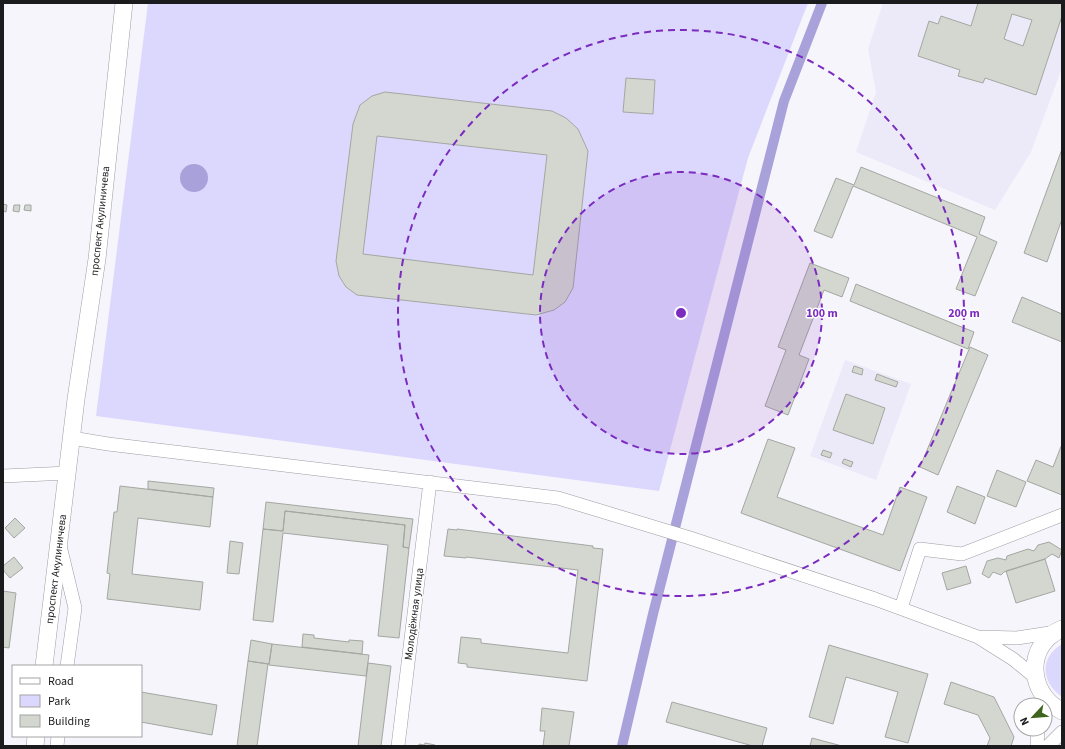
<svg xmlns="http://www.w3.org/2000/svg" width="1065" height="749" font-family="'Source Sans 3',sans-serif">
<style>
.built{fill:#eceaf9}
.green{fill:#dcd8fd}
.water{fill:#a9a1d9}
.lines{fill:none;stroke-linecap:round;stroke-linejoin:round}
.canal{stroke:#a9a1d9;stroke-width:10}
.building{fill:#d3d7d0;stroke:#a3a7a1;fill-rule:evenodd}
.minor-casing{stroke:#9d9da3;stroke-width:14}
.major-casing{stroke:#9d9da3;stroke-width:18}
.minor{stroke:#fff;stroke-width:13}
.major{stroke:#fff;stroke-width:17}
.ring{fill:none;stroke:#7b2cbf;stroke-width:2;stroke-dasharray:7 5}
.labels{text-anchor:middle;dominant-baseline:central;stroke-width:3;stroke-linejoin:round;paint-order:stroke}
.street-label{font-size:11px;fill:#1b1b1d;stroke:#fff}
.centre{fill:#7b2cbf;stroke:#fff;stroke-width:2}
.ring-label{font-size:12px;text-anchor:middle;font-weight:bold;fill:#7b2cbf;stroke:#fff;stroke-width:3;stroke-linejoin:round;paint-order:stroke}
</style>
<rect width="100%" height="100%" fill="#f6f5fc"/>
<!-- built -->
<path class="built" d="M883,3H1062V68L1031,152L995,210L856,152L876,92L868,49Z
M845,360L911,384L876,480L810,456Z"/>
<!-- green -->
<path class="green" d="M148,3H808L748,158L659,491L96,416Z
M1062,644V697C1041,682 1039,658 1062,644Z"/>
<!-- water -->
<path class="water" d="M180 178a14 14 0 1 1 28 0a14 14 0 1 1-28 0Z"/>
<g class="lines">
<!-- canal -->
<path class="canal" d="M622,746L653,614L784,101L822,3"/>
</g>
<!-- building -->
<path class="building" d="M978,3H1062V16L1036,95L985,78L983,83L958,76L960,70L918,56L929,21L938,24L941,16L971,26ZM1012,14L1032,20L1023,46L1004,39Z
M626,78L655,80L653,114L623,112Z
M385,92L552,111L566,118L578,129L588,151L573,288L565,302L554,310L536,315L357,295L346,287L339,276L336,261L353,124L360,105L372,96ZM377,136L547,155L533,275L363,254Z
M1062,149V219L1047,262L1024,253Z
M861,167L985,217L979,234L997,242L975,296L956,289L977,237L853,186L832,238L814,231L836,178L854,185Z
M3,204L7,205L6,212L3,211Z
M14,205H20L19,212L13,211Z
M25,205H31V211L24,210Z
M810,263L849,278L842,297L824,290L799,355L809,359L788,415L765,406L786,350L778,347Z
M856,284L974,332L968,349L850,301Z
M1022,297L1062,314V342L1012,322Z
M970,347L988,355L938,475L920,467Z
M854,366L863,369L862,375L852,372Z
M877,374L898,382L896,387L875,380Z
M846,394L885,408L873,444L833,430Z
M768,439L795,448L777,497L883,535L900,487L927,497L900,571L741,513Z
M1062,444V495L1027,481L1036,460L1053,467Z
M823,450L832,453L830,458L821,455Z
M844,459L853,462L851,467L842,463Z
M997,470L1026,482L1016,507L987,496Z
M148,481L214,488L213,497L148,489Z
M120,486L213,497L210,527L138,518L132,574L203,582L200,610L107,599L110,574L107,573L114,512H117Z
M957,486L985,497L975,524L947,512Z
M266,502L413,519L409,548L403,547L405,525L285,511L283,531L263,529Z
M285,511L405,525L403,547L409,548L399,638L378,636L388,545L283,533L273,622L253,620L263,529L283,531Z
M15,518L25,528L14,538L5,528Z
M448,529L457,530V529L593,546V548L603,549L587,681L467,667V664L458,663L461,637L481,639V643L568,653L578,570L466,557V558L444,556Z
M230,541L243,543L239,574L227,573Z
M1049,542L1062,550L1059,558L1052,554L1045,559L1004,572L1001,575L993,572L989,578L982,574L987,561L998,558L1006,560L1007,556L1028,549L1034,551L1038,545Z
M14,557L23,568L10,578L3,570V566Z
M1045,559L1055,591L1016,603L1006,571Z
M966,566L971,583L947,590L942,573Z
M3,591L16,593L9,648L3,647Z
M303,634L314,635V638L349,642V640L363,641L362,654L302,647Z
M251,640L272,644L269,664L248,661Z
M272,644L369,655L366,676L269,665Z
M829,645L928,674L908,743L885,737L898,692L846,677L833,724L809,717Z
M248,661L268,664L257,746H237Z
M368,663L391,666L381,746H358Z
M951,682L994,697L1014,737L1011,746H987L990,738L978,715L944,704Z
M141,692L217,705L212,735L141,722Z
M672,702L767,728L762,746H753L666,722Z
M542,708L574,712L569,746H543L545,731H540Z
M812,738L842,746H810Z
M425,743L435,745V746H419V744L424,745Z"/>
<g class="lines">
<!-- minor casing -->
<g class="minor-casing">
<path id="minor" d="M72,438L108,444L558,498L690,538L875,599L978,637L1013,659L1035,677
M3,476L68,473
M61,550L75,608L67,666
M901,608L920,549L962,554L1062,515
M978,637L1017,638L1056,632
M57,746L58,736
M398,746L430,482
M1037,746L1038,729
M1048,746L1062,732"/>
</g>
<!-- major casing -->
<g class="major-casing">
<path id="major" d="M1062,629C1025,644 1027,694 1062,711
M44,666L76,399L97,259L124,3
M35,746L36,736"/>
</g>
<!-- minor -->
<use href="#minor" class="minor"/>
<!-- major -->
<use href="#major" class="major"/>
</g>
<!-- distance rings -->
<circle cx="681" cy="313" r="141" fill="#7b2cbf" fill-opacity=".12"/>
<g class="ring">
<circle cx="681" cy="313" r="141"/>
<circle cx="681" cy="313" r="283"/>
</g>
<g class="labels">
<!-- street labels -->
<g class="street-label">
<text transform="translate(100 221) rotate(-84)">проспект Акулиничева</text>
<text transform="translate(56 569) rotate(-83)">проспект Акулиничева</text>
<text transform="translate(414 614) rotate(-83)">Молодёжная улица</text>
</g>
</g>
<circle cx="681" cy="313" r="6" class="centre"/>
<g class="ring-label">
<text x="822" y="317">100 m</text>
<text x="964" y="317">200 m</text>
</g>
<!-- border -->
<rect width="1065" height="749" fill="none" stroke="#1b1b1d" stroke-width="8"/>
<!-- legend -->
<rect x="12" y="665" width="130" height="72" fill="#ffffff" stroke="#a4a4a5"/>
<rect x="20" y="678" width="20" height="6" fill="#ffffff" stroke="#a4a4a5"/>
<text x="48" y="685" font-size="12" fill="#1b1b1d">Road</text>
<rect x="20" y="695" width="20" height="12" fill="#dcd8fd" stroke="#a4a4a5"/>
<text x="48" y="705" font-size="12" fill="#1b1b1d">Park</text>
<rect x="20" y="715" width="20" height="12" fill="#d3d7d0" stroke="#a4a4a5"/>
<text x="48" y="725" font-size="12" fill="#1b1b1d">Building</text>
<!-- north arrow -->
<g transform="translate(1033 717) rotate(244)"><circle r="19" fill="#ffffff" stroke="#a4a4a5"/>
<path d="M0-3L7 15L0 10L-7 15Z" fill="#3f641d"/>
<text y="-6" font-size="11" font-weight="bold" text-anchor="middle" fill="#1b1b1d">N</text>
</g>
</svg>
